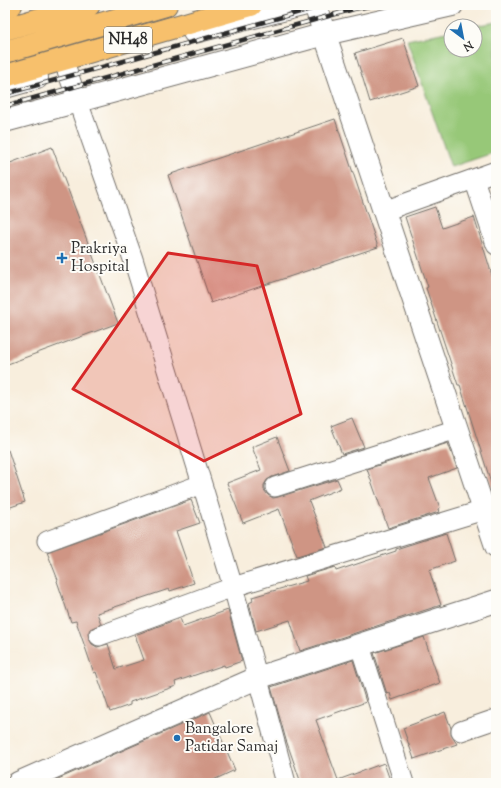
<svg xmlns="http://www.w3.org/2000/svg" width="501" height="788" font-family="'Sorts Mill Goudy',serif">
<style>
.green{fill:#97c878;stroke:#617a52}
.building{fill:#cf9584}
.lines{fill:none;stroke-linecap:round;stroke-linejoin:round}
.minor-casing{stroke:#736f69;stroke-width:21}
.tertiary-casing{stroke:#736f69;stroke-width:24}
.trunk-casing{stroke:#736f69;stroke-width:24}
.motorway-casing{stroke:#736f69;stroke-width:24}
.minor{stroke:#fff;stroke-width:19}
.tertiary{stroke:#fff;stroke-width:22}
.trunk{stroke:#f7c06c;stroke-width:22}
.motorway{stroke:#f7c06c;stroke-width:22}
.rail-casing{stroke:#2b2b2b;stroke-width:4.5}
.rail{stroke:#fdfcf7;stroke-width:3;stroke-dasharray:9;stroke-linecap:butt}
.marked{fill:#d62828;fill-opacity:0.2;stroke:#d62828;stroke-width:3;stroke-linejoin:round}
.poi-dot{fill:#1f6fb2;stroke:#fdfcf7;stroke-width:1.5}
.labels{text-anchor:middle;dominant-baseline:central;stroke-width:4;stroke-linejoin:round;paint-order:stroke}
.shield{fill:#fdfcf7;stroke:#6a6a68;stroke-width:1}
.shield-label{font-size:15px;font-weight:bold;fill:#2b2b2b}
.poi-label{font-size:16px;fill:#2b2b2b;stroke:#fdfcf7;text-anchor:start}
</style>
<rect width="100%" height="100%" fill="#fdfcf7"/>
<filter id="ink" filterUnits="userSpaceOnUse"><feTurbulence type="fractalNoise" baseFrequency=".025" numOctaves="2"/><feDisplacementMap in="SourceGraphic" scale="8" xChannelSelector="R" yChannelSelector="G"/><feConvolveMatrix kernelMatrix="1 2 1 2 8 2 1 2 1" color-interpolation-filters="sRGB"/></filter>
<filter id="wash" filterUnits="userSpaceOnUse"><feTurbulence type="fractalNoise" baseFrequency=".012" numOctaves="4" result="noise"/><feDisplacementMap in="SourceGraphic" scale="16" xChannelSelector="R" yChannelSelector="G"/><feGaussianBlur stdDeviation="0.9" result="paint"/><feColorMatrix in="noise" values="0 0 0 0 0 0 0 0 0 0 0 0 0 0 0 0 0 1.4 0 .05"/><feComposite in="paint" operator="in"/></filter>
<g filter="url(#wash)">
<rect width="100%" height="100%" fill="#f8eedd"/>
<!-- green -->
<path class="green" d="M496,22V152L451,167L407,40L451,31V50H475V26Z"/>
<g id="blocks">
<!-- building -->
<path class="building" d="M403,38L419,86L370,102L355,53Z
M335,119L378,247L211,303L168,175Z
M52,147L118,323L5,365V165Z
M435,207L442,228L474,217L496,288V488L493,489L460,385H458L426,288L428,287L405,217Z
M352,418L364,447L342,454L331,426Z
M277,437L290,471L272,477L267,480L264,485V490L268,495L273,498L278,497L337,479L341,488L309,501L327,547L297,556L279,509L243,523L227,483L261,470L252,447Z
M448,443L457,468L429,478L440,508L438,509L439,512L388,528L367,469Z
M5,450H8L25,502L5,509Z
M191,500L200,523L176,531L194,583L170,591L169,589L97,613L101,624L90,629L88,634L89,639L92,644L97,647L108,644L116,669L144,660L135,635L180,618L183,626L228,610L242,661L225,667L224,665L175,682L176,686L130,702V705L110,712L96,672L94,673L76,621L71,622L57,581L58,580L47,552Z
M446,533L455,561L429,570L441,605L300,651L290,620L256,631L249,603L253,601L252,597L307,581L305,576L335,567L336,571L396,551V549Z
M424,637L440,683L392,700L390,693L387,694L374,653Z
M353,660L366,702L316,720L338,780L384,763L391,783H301L286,740L271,687Z
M210,712L235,770L207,783H49Z
M445,712L451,728V735L457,744L414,759L403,728Z"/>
</g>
</g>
<g filter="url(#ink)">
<use href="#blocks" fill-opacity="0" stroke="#736f69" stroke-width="1"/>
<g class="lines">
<!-- minor casing -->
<g class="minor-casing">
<path id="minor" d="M63,59L133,259L202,484
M474,179L496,245
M384,211L496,171
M275,487L457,429
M47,541L202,484L233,587L286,783
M99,636L233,587L484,510
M360,646L404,783
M461,731L496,719"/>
</g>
<!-- tertiary casing -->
<g class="tertiary-casing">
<path id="tertiary" d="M315,5L496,546
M194,32L302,5
M5,87L37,78
M5,121L325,34L452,5
M18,783L257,678L496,601"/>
</g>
<!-- trunk casing -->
<g class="trunk-casing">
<path id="trunk" d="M5,7L11,5
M5,76L251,5"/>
</g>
<!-- motorway casing -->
<g class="motorway-casing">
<path id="motorway" d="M5,29L89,5
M5,52L166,5"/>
</g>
<!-- minor -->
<use href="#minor" class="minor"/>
<!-- tertiary -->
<use href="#tertiary" class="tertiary"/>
<!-- trunk -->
<use href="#trunk" class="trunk"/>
<!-- motorway -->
<use href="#motorway" class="motorway"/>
<!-- rail casing -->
<g class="rail-casing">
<path id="rail" d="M5,94L325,5
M5,106L354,9L375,5"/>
</g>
<!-- rail -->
<use href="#rail" class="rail"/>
</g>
</g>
<!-- marked area -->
<path class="marked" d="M168,253L257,266L301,414L204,461L73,389Z"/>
<!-- markers -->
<g class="poi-dot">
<path d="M60 252h4v4h4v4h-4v4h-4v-4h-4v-4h4z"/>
<circle cx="177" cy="738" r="4"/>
</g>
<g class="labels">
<!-- shield labels -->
<rect class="shield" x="104" y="27" width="48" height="26" rx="3"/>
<g class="shield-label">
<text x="128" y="40">NH48</text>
</g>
<!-- poi labels -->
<g class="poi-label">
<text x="71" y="249">Prakriya<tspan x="71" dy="18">Hospital</tspan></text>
<text x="185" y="729">Bangalore<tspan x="185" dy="18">Patidar Samaj</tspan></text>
</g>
</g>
<!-- margin -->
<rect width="501" height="788" fill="none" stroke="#fdfcf7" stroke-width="20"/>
<!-- north arrow -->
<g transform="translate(463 38) rotate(148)"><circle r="19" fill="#fdfcf7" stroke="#a9a8a5"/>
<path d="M0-3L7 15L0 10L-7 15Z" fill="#1f6fb2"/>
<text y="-6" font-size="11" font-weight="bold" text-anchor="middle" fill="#2b2b2b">N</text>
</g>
</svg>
